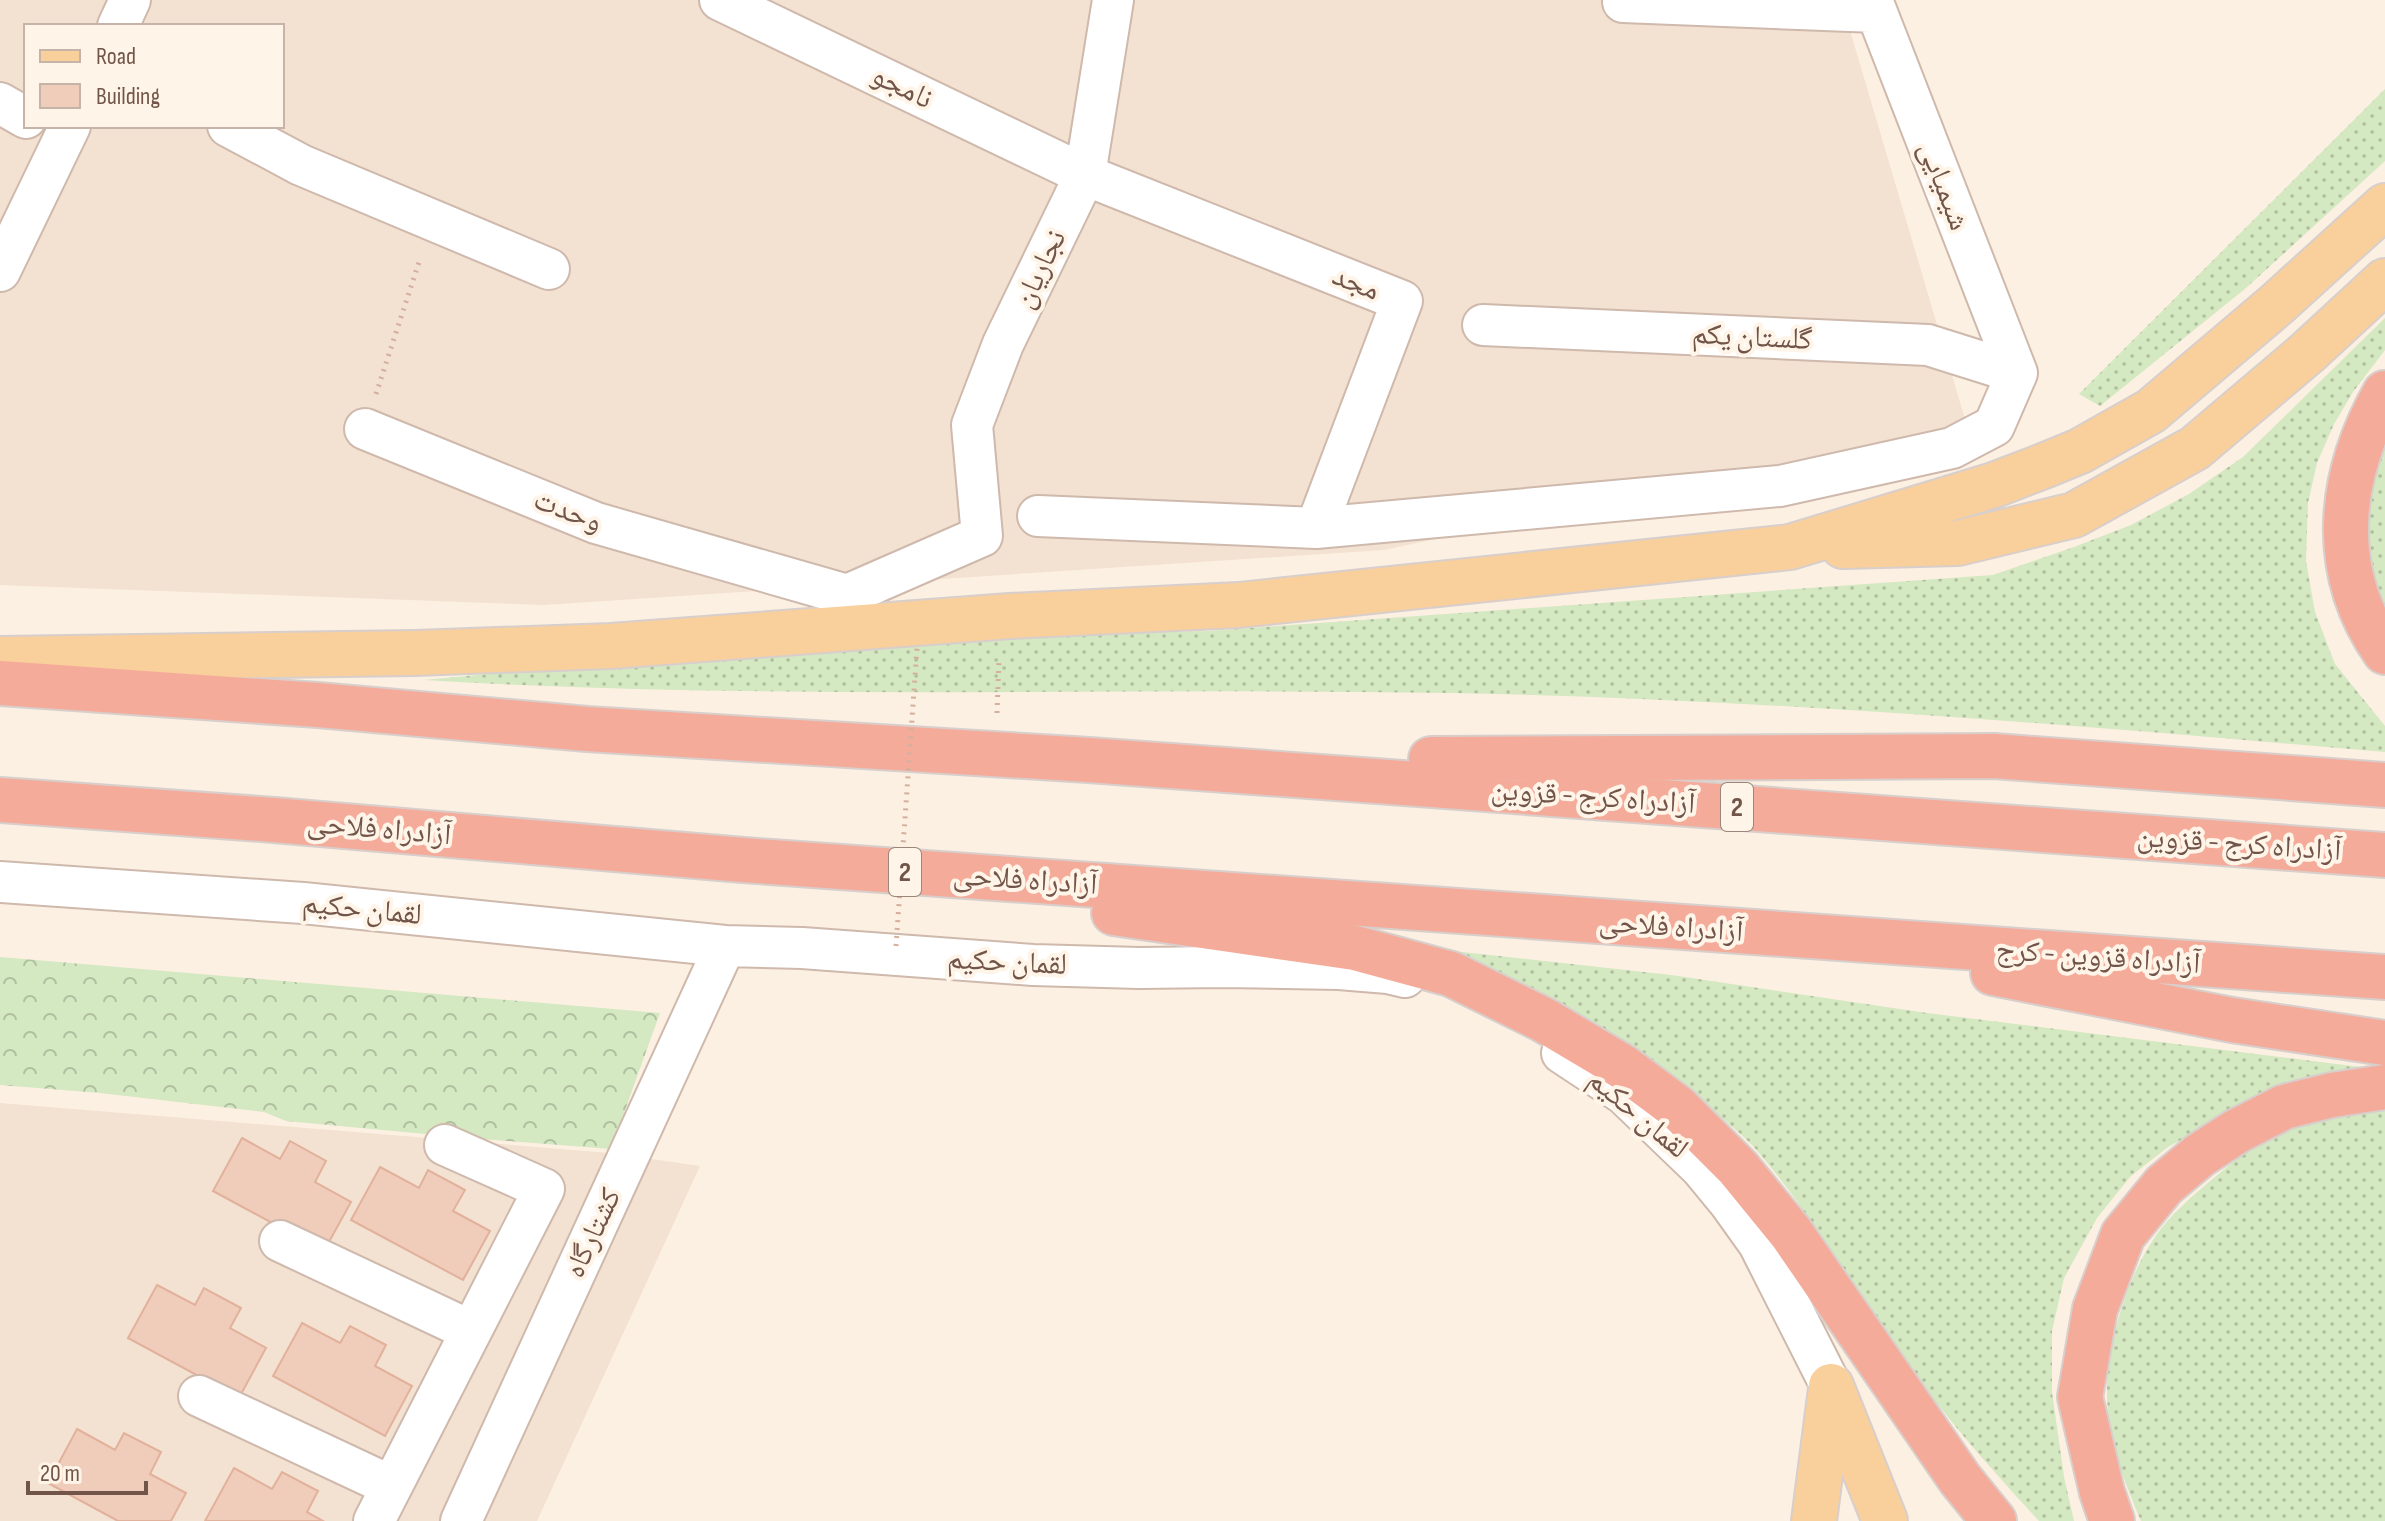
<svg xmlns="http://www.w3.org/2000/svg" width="2385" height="1521" font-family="'Sofia Sans Condensed','Noto Naskh Arabic',sans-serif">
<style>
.residential{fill:#f3e1d1;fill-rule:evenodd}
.grass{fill:url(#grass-dots)}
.forest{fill:url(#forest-crowns)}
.building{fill:#f0ccba;stroke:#e2b19b;stroke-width:2}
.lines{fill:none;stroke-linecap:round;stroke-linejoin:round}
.minor-casing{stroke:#ceb9ac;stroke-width:44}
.major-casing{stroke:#d8cfcc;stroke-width:48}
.highway-casing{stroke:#d8cfcc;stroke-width:48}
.path{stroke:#d5af9e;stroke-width:5;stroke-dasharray:2 6;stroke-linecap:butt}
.minor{stroke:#fff;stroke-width:40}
.major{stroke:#f9cf9c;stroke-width:44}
.highway{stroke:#f5ab9a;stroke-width:44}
.path-bridge{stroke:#d5af9e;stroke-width:5;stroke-dasharray:2 6;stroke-linecap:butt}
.labels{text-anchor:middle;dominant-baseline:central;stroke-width:8;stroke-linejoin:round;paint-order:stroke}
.shield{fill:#fff4e8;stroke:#9c8579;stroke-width:2}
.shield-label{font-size:28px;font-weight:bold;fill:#725549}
.street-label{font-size:30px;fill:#725549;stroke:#fff4e8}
</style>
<defs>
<pattern id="grass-dots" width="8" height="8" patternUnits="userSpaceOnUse" patternTransform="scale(2)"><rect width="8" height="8" fill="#d4e8c1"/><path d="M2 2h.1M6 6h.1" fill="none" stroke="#b0bf9f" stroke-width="1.8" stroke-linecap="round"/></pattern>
<pattern id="forest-crowns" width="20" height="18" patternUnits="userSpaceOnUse" patternTransform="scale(2)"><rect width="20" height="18" fill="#d4e8c1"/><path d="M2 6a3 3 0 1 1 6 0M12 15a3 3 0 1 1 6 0" fill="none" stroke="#b0bf9f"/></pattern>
</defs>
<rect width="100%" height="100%" fill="#fcf0e2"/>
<!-- residential -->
<path class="residential" d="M0,0H1841L1967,426L1384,550L544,605L0,585ZM26,26H282V126H26Z
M0,1103L610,1153L700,1166L537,1521H0Z"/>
<!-- grass -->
<path class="grass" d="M2385,89V161L2246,288L2100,406L2079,394Z
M2385,318V350L2353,392L2334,424L2317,463L2308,503L2306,561L2315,612L2335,664L2385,726V752C2074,725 1762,699 1450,693C1108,687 765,701 424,680L869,638L1208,631L1993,575L2074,547L2131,525L2189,494L2243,457Z
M2385,436V620L2366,558L2368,493Z
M1453,951L1671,975L1927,1013L2377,1069L2209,1125L2168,1147L2131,1176L2097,1218L2064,1278L2052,1331V1392L2064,1477L2074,1521H2039C1991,1469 1944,1416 1903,1358C1852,1288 1810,1210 1752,1145C1741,1134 1728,1123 1716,1113C1639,1044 1546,996 1453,951Z
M2385,1105V1521H2141C2124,1481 2107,1437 2107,1392C2107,1343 2127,1278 2155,1237C2170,1214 2194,1195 2215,1177C2237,1159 2263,1136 2290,1126C2320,1116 2354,1112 2385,1105Z"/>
<!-- forest -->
<path class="forest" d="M0,957L660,1013L611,1149L468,1138L286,1121L264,1112L100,1093L0,1085Z"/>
<!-- building -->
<path class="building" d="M242,1138L280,1159L290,1141L326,1161L315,1182L351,1202L324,1251L213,1191Z
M380,1167L419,1188L428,1170L465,1190L453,1211L490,1231L463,1280L351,1220Z
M157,1285L195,1305L204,1288L241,1308L230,1328L266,1348L239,1398L128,1338Z
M302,1323L340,1343L350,1326L386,1345L375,1366L412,1386L385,1436L273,1376Z
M77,1429L115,1450L124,1433L161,1452L150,1474L186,1493L171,1521H118L48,1483Z
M234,1468L272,1489L282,1472L318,1491L307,1512L323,1521H205Z"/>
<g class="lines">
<!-- minor casing -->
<g class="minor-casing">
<path id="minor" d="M720,0L1085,175L1402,301L1316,528
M1872,0L2017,373
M1623,2L1876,12
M118,26L130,0
M0,103L26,118
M228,126L301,165L549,269
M0,271L70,126
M1483,325L1928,345L2017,373
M365,429L596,523L847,595L982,536L972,425L1003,344L1085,175L1113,0
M1038,516L1316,528L1780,486L1952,448L1994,426L2017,373
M0,882L303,903L725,946L802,948L1033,965L1139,968L1223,967L1339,969L1388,973L1405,977
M1562,1053L1624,1094L1701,1168L1729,1202L1759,1244L1831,1386
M280,1241L471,1331
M199,1396L391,1486
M374,1521L544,1189L445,1145
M461,1521L725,946"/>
</g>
<!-- major casing -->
<g class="major-casing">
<path id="major" d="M1843,546L1958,543L2074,515L2195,448L2307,353L2385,281
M0,659L415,653L611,646L1010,616L1239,605L1790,547L1994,485L2046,465L2080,451L2151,411L2277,304L2385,206
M1831,1386L1885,1521
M1814,1521L1831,1389"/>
</g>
<!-- highway casing -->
<g class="highway-casing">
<path id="highway" d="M2385,393C2338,476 2328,571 2385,652
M0,683L318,705L587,729L1089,760L2385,855
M1431,759L1994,756L2385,785
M0,800L274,820L743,860L2385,977
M1114,913L1355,948L1451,974L1544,1020L1623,1067L1678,1108L1738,1168L1791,1233L1960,1479L1994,1521
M1993,973L2232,1020L2385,1043
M2112,1521L2102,1492L2080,1397L2095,1309L2123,1235L2164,1185L2200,1155L2237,1131L2284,1107L2332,1095L2385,1087"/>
</g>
<!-- path -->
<path class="path" d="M376,394L420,259
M997,713L999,659"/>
<!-- minor -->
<use href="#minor" class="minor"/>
<!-- major -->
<use href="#major" class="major"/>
<!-- highway -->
<use href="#highway" class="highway"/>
<!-- path-bridge -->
<path class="path-bridge" d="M896,946L917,648"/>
</g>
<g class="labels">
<!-- shield labels -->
<g class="shield">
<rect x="1721" y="783" width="32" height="48" rx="6"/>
<rect x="889" y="848" width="32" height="48" rx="6"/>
</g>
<g class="shield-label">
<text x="1737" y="807">2</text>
<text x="905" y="872">2</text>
</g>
<!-- street labels -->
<g class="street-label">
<text transform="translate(902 87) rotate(26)">نامجو</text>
<text transform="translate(1944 186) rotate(69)">شیمیایی</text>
<text transform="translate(1040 269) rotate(-64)">نجاریان</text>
<text transform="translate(1356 283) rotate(22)">مجد</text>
<text transform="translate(1752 337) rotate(3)">گلستان یکم</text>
<text transform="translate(568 511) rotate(21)">وحدت</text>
<text transform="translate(1593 797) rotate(4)">آزادراه کرج - قزوین</text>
<text transform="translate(379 829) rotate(5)">آزادراه فلاحی</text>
<text transform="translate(2239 844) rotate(4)">آزادراه کرج - قزوین</text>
<text transform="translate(1025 880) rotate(4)">آزادراه فلاحی</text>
<text transform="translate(362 909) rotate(6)">لقمان حکیم</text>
<text transform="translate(1671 927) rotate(4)">آزادراه فلاحی</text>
<text transform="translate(2098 957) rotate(4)">آزادراه قزوین - کرج</text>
<text transform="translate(1007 962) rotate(3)">لقمان حکیم</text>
<text transform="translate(1638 1114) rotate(40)">لقمان حکیم</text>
<text transform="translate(593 1233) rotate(-65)">کشتارگاه</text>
</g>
</g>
<!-- legend -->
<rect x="24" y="24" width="260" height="104" fill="#fff4e8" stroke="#c7b4a8" stroke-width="2"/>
<rect x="40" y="50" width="40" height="12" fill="#f9cf9c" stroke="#c7b4a8" stroke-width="2"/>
<text x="96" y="64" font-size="24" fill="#725549">Road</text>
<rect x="40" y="84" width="40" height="24" fill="#f0ccba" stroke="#c7b4a8" stroke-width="2"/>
<text x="96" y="104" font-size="24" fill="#725549">Building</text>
<!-- scale -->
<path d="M28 1481v12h118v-12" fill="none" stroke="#725549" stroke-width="4"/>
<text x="40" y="1481" font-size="24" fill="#725549" stroke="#fff4e8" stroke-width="6" paint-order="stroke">20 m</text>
</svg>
